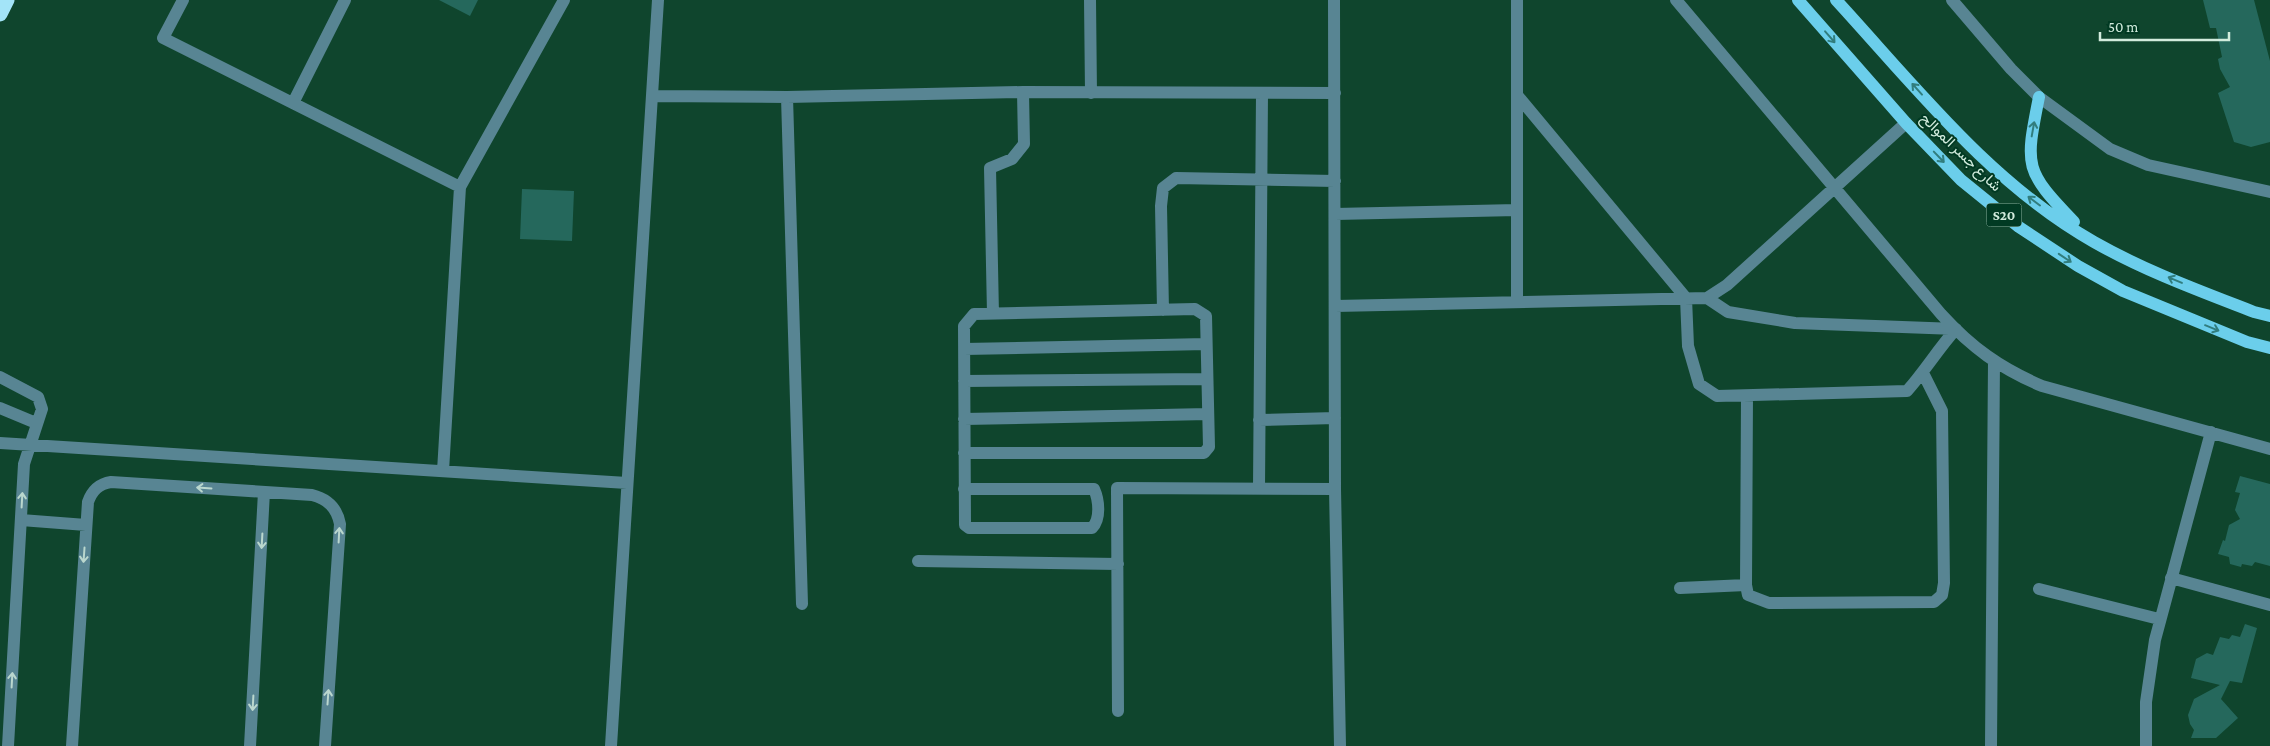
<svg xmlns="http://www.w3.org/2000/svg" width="2270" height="746" font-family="'Crimson Pro',Vazirmatn,serif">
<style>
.building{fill:#25685c}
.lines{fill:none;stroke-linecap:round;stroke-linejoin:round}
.minor{stroke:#588593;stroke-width:12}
.major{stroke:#6bceeb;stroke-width:12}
.highway{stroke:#a3e4f8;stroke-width:15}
.oneway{stroke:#317d7d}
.oneway2{stroke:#bad7ce}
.labels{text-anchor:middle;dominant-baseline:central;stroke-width:4;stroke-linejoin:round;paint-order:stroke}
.shield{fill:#013a23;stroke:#93b7a5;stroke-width:1}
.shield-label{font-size:14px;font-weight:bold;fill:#d2ecdd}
.street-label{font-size:15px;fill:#d2ecdd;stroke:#013a23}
</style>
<rect width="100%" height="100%" fill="#0f452d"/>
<!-- building -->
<path class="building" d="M439,0H478L470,16Z
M2203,0H2254L2270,61V142L2251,147L2234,142L2218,93L2230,87L2220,69L2218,59L2222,57L2216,28H2210Z
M522,189L574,191L572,241L520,239Z
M2240,476L2270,484V566L2255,562L2252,566L2242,564L2241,567L2230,564L2229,557L2218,554L2223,540L2225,541L2229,525L2240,519L2235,510L2240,493L2235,492Z
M2245,624L2257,628L2242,683L2230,681L2221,699L2238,718L2216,738H2191L2194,730L2190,724L2188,715L2194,699L2220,685L2191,678L2196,659L2207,653L2213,655L2220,637L2229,639L2232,635L2240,637Z"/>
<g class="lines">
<!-- minor -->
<path class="minor" d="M183,0L163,38L460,187
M1090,0L1091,93
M1334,0L1335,489L1340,746
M1517,0V302
M1676,0L1941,314C1972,348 2000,368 2042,386L2270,449
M1952,0L2011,69L2039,97L2110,149L2148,165L2270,192
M1517,95L1686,298L1688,346L1699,384L1717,396L1907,391C1925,371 1938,349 1956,329
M652,96L787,97L1023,92L1335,93
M787,97L802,604
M293,103L345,0
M1335,214L1517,210
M1707,298L1728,312L1795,323L1956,329
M1335,306L1707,298L1727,285L1906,123
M1163,310L1161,206L1163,188L1176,178L1335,181
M993,314L990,168L1012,159L1024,144L1023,92
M964,349L1206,344
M0,377L38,397L42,409L24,464L8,746
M964,381L1207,379
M1747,396L1746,585L1748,595L1769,603L1934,602L1942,595L1944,583L1942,411L1923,373
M0,408L36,423
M964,419L1208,414
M1259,420L1335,418
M0,443L627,483
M443,471L460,187L564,0
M1259,488L1262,93
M964,489H1094C1099,500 1101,519 1092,528H969L965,525L964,326L974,314L1195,309L1206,316L1209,447L1204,453H964
M21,520L86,525
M918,561L1118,564
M2171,578L2270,605
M1680,588L1746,585
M2039,589L2159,619
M1118,711L1117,488L1335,489
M72,746L88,502C92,491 98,484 111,482L312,495C328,499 337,508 340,524L325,746
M250,746L264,492
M611,746L658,0
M1991,746L1994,361
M2146,746V702L2155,640L2211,432"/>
<!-- major -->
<path class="major" d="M1798,0L1906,123L1961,180L2019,227L2078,266L2123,291L2247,342L2270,348
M1836,0C1915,86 1991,184 2094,242C2145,271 2200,291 2254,312L2270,316
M2039,97C2025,167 2024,170 2074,222"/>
<!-- highway -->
<path class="highway" d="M0,14L7,0"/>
</g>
<!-- one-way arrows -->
<defs><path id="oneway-shaft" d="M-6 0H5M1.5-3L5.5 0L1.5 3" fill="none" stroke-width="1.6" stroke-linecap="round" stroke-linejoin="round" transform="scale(1.25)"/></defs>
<g class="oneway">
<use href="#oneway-shaft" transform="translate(1830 37) rotate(49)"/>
<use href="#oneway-shaft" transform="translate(1917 89) rotate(-132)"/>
<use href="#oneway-shaft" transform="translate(2033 129) rotate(-80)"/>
<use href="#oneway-shaft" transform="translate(1939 157) rotate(46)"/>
<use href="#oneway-shaft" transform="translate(2034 201) rotate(-143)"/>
<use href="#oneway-shaft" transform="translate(2065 258) rotate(34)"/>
<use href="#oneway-shaft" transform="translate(2175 280) rotate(-157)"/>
<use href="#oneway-shaft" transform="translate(2212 328) rotate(22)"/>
</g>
<g class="oneway2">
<use href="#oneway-shaft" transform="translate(204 488) rotate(-176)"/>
<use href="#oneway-shaft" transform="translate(22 500) rotate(-87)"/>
<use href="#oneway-shaft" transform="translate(339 535) rotate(-87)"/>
<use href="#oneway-shaft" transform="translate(262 541) rotate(93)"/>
<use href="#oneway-shaft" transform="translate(84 555) rotate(94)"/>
<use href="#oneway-shaft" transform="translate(12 680) rotate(-87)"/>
<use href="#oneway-shaft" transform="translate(328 697) rotate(-86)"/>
<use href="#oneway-shaft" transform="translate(253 703) rotate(93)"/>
</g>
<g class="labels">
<!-- shield labels -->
<rect class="shield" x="1986.5" y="203.5" width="35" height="23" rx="4"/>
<g class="shield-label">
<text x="2004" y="215">S20</text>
</g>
<!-- street labels -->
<g class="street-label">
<text transform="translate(1961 152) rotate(44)">شارع جسر الموالح</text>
</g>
</g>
<!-- scale -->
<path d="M2100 32v8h129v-8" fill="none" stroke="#d2ecdd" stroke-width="2.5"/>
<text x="2108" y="32" font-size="15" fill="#d2ecdd" stroke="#013a23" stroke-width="4" paint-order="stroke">50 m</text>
</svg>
